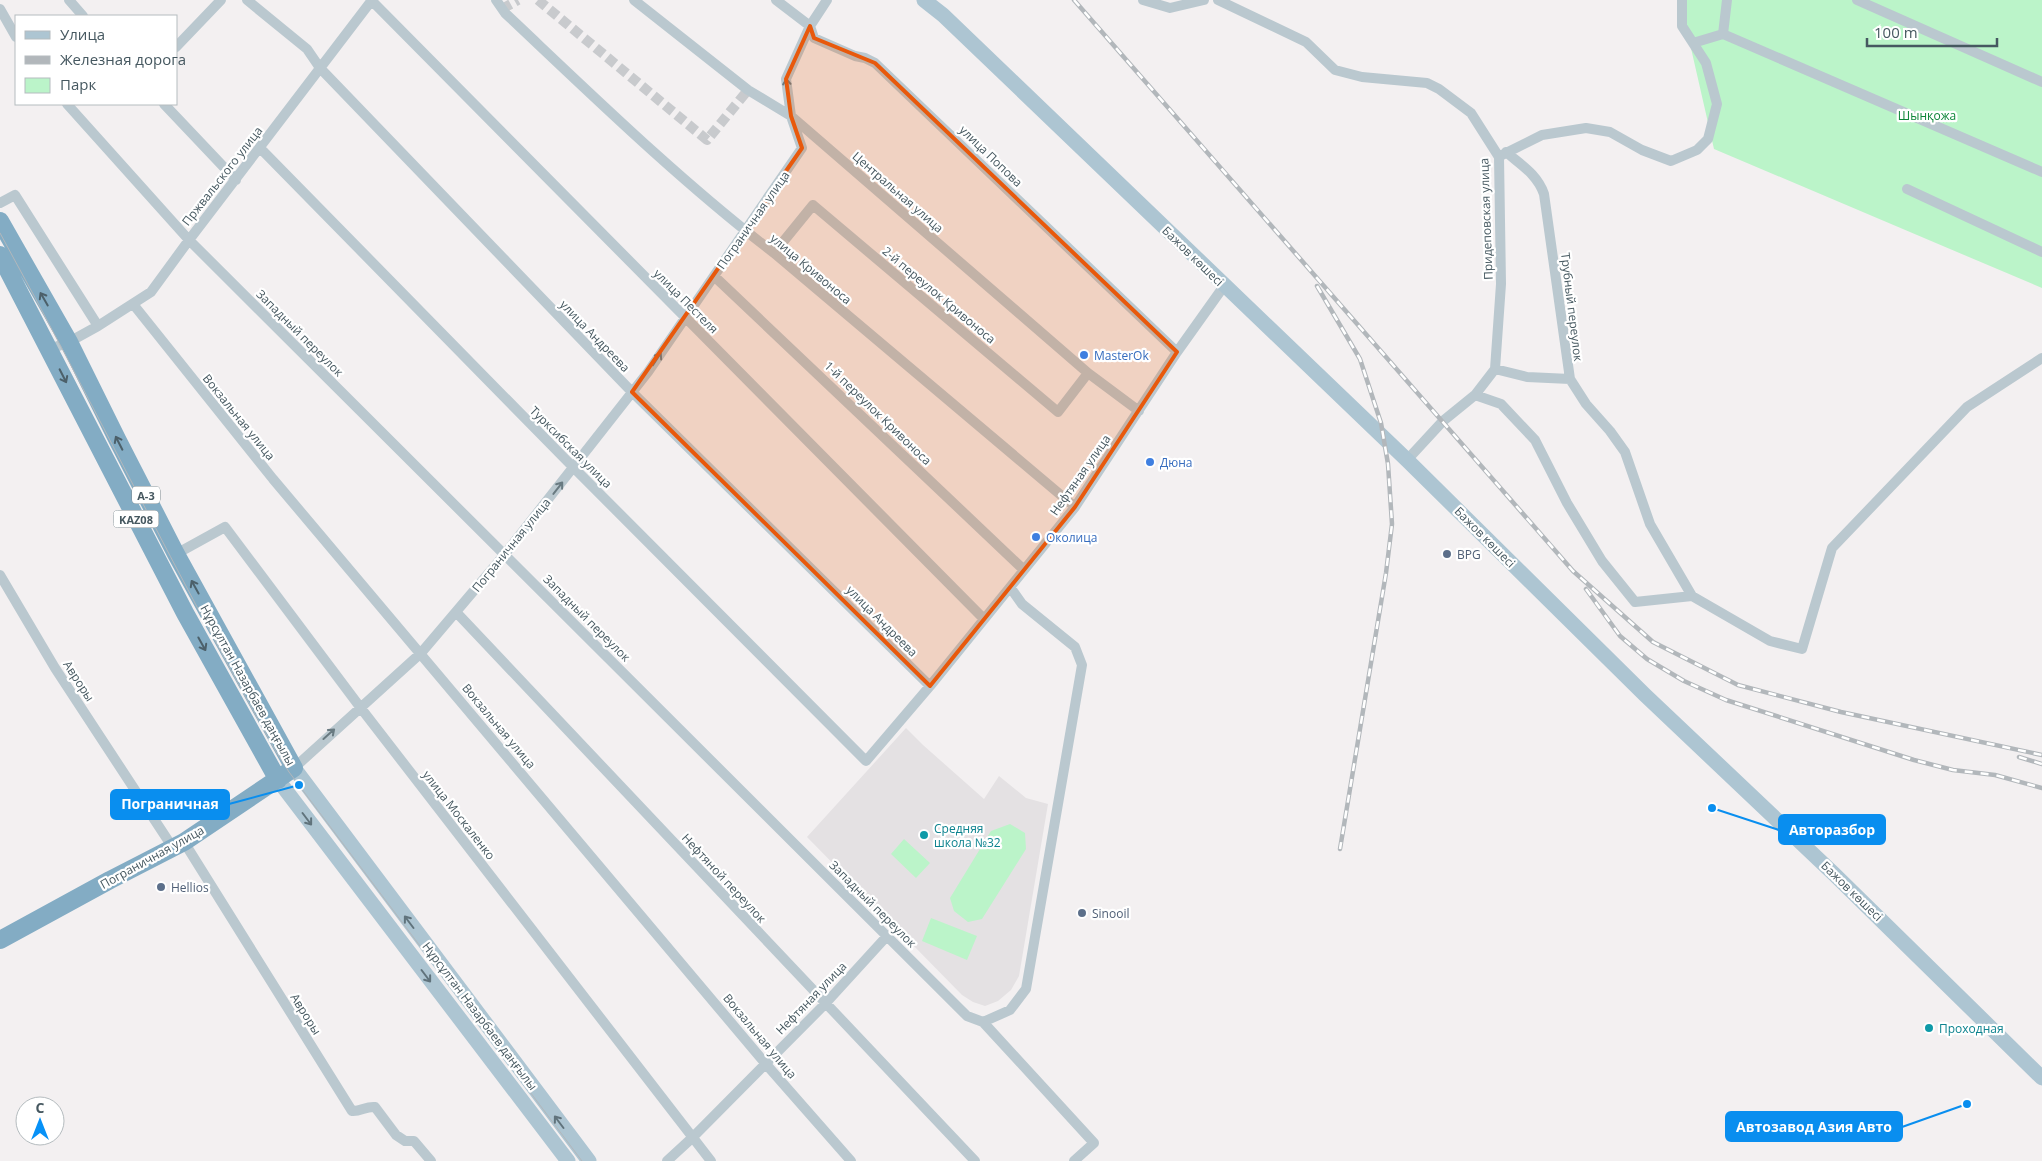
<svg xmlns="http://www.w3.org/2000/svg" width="2042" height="1161" font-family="'Open Sans',sans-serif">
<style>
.education{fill:#e4e1e3}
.green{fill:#bbf4c9}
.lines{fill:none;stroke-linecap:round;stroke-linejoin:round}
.street-tunnel{stroke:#c8cacd;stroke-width:10;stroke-dasharray:10 5;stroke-linecap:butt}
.street{stroke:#bac8cf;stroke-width:10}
.primary{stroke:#adc5d2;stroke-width:15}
.highway{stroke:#83acc4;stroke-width:18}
.tram{stroke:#b2b7bb;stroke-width:1}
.rail-casing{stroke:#b2b7bb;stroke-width:4.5}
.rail{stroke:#fff;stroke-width:2.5;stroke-dasharray:8;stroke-linecap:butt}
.oneway{stroke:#697a81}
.oneway2{stroke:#4c606a}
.oneway3{stroke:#60737c}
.marked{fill:#e8590c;fill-opacity:0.2;stroke:#e8590c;stroke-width:4;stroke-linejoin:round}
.shop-dot{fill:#3f7fe0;stroke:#fff;stroke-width:2}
.service-dot{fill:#5c6f8a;stroke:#fff;stroke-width:2}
.culture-dot{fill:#0f9aa8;stroke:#fff;stroke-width:2}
.labels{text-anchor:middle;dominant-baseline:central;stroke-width:4.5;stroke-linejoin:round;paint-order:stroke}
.shield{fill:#fff;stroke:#7e8a90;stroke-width:1}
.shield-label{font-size:11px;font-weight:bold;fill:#465860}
.park-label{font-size:12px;fill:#0d8538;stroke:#fff}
.street-label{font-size:12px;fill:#465860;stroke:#fff}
.shop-label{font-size:12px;fill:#366cbe;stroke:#fff;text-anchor:start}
.service-label{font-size:12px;fill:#4e5e75;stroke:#fff;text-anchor:start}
.culture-label{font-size:12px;fill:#0d838f;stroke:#fff;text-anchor:start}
.leader{fill:none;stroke:#098eef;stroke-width:2}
.callout-dot{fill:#098eef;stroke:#fff;stroke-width:2}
.callout{fill:#098eef;stroke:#098eef;stroke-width:2}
.callout-label{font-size:14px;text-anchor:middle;font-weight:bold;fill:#fff}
</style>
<rect width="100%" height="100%" fill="#f3f0f1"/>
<!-- education -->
<path class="education" d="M906,728L923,745L984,799L999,776L1026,798L1048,804L1019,976L1011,990L998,1001L985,1006L973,1002L962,995L807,837Z"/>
<!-- green -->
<path class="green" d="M1680,0H2042V288L1714,149Z
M1010,824L1025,833L1026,849L982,919L968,922L954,911L950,898L991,831Z
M904,839L930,863L916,878L891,854Z
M931,918L977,936L967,960L922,941Z"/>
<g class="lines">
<!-- street-tunnel -->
<path class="street-tunnel" d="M538,0L707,140L748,90
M502,9L518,0"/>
<!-- street -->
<path class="street" d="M69,0L83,16
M247,0L307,49L320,68L632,392L930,686
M371,0L983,618
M496,0L505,13C592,95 679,180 774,253L1075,507
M634,0L748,90L791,116L1088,373L1139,411
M776,0L810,26L814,38L855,56L865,58L875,63L1177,352
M1143,0L1170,8L1204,0
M1218,0L1306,42L1335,70L1362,77L1427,83L1439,89L1471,113L1499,157L1501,284L1495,369L1475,395L1443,421L1407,460
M1857,0L2042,82
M0,9L16,37
M1723,34L2042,172
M1693,43L1723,34L1727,0
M176,47L221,0
M67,104L189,240L967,1016L983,1022L1094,1143L1074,1161
M164,104L236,180
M260,148L574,468L866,761L930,686L1075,507L1177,352L1224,286
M1506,152C1521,165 1537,174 1544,194L1570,379L1586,404L1610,431L1625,452L1650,524L1692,596
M1502,155L1542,135L1586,128L1610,132L1642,150L1671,161L1697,150L1708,139L1717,104L1706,63L1682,26V0
M1907,189L2042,252
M0,203L15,195L98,326
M774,253L813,205L1058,412L1088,373
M714,276L1024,570
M133,304L273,479L765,1063L851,1161
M50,349L69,342L98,326L151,292L189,240L372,0
M1495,369L1527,377L1570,379
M1475,395L1501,404L1535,440L1567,503L1602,561L1635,602L1692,596L1770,641L1802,649L1832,548L1967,407L2042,358
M176,554L225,527L360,707L711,1161
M0,575L55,668L173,848
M456,612L975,1161
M294,768L421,653L505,554L648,372L802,148L791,116L786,79L810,26L827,0
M184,842L352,1111C360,1112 366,1106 375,1107L396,1135L405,1141H414L431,1161
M983,1022L1010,1010L1026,989L1082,665L1075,647L1022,604L1010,587
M667,1161L692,1138L825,1004L887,936"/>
<!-- primary -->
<path class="primary" d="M924,0L943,15L1407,460L1645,695L1834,874L2042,1078
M294,768L589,1161
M278,780L568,1161"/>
<!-- highway -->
<path class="highway" d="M0,221L69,342L117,439L176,554L294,768L184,842L110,880L0,940
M0,255L185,613L278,780"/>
<!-- tram -->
<path class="tram" d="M0,233C94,404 179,580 275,750L289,772L582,1161"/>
<!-- rail casing -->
<g class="rail-casing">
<path id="rail" d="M1074,0L1573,571L1653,642L1738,685L1841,712L2042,755
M1317,286L1360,359L1381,423L1388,464L1392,524L1386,573L1340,849
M1586,589L1620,636L1647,659L1684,681L1726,700L1914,760L1953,770L1995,775L2042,788
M2019,757L2042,764"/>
</g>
<!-- rail -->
<use href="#rail" class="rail"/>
</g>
<!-- one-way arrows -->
<defs><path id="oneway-shaft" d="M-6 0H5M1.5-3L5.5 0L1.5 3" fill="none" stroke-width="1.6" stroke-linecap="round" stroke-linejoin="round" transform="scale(1.25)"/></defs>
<g class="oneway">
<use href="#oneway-shaft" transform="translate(787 86) rotate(-95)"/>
<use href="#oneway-shaft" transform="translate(657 359) rotate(-57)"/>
<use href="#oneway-shaft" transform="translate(558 488) rotate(-52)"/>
<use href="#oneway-shaft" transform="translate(329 734) rotate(-42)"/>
</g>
<g class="oneway2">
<use href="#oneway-shaft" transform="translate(44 299) rotate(-120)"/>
<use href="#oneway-shaft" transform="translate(63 376) rotate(63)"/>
<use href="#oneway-shaft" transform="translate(119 443) rotate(-117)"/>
<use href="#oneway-shaft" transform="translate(195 587) rotate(-119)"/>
<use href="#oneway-shaft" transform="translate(202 644) rotate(61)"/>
</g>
<g class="oneway3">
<use href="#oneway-shaft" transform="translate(307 819) rotate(53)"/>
<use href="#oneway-shaft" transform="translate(409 922) rotate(-127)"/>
<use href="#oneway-shaft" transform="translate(426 976) rotate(53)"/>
<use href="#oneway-shaft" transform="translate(559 1122) rotate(-127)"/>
</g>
<!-- marked area -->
<path class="marked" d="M810,26L814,38L875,63L1177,352L1075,507L930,686L632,392L802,148L791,116L786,79Z"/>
<!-- markers -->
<g class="shop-dot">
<circle cx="1084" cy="355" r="5"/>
<circle cx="1150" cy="462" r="5"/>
<circle cx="1036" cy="537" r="5"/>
</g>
<g class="service-dot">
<circle cx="1447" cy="554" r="5"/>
<circle cx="161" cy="887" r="5"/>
<circle cx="1082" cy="913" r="5"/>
</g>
<g class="culture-dot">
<circle cx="924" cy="835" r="5"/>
<circle cx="1929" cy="1028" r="5"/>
</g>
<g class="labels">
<!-- shield labels -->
<g class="shield">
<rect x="132" y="486.5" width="28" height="17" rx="4"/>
<rect x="113.5" y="510.5" width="45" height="17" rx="4"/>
</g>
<g class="shield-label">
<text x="146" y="495">А-3</text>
<text x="136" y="519">KAZ08</text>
</g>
<!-- park labels -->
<g class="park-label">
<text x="1927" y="115">Шынқожа</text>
</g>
<!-- street labels -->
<g class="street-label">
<text transform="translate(991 156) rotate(44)">улица Попова</text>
<text transform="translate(222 176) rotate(-52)">Пржвальского улица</text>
<text transform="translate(898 192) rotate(41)">Центральная улица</text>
<text transform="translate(1486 219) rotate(-92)">Придеповская улица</text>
<text transform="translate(753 220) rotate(-55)">Пограничная улица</text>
<text transform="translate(1193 256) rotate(44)">Бажов көшесі</text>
<text transform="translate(811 269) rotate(40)">улица Кривоноса</text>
<text transform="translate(939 295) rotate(40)">2-й переулок Кривоноса</text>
<text transform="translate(686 301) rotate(45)">улица Пестеля</text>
<text transform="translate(1572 307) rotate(83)">Трубный переулок</text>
<text transform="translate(300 333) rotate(45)">Западный переулок</text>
<text transform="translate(595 336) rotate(46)">улица Андреева</text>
<text transform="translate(878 413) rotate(44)">1-й переулок Кривоноса</text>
<text transform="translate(239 417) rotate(51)">Вокзальная улица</text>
<text transform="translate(571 447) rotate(45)">Турксибская улица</text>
<text transform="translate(1080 475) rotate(-55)">Нефтяная улица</text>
<text transform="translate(1485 537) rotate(45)">Бажов көшесі</text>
<text transform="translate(511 545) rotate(-51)">Пограничная улица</text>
<text transform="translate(587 618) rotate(45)">Западный переулок</text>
<text transform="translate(882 621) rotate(45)">улица Андреева</text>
<text transform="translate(79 681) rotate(57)">Авроры</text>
<text transform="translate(248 685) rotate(61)">Нұрсұлтан Назарбаев даңғылы</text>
<text transform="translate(499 726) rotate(50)">Вокзальная улица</text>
<text transform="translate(459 815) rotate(52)">улица Москаленко</text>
<text transform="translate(152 857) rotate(-29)">Пограничная улица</text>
<text transform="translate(724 878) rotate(47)">Нефтяной переулок</text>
<text transform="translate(1852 891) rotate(44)">Бажов көшесі</text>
<text transform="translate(873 904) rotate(45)">Западный переулок</text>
<text transform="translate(811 998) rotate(-46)">Нефтяная улица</text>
<text transform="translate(306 1014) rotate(58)">Авроры</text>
<text transform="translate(480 1016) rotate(53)">Нұрсұлтан Назарбаев даңғылы</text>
<text transform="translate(760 1036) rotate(50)">Вокзальная улица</text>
</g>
<!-- shop labels -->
<g class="shop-label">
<text x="1094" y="355">MasterOk</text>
<text x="1160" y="462">Дюна</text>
<text x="1046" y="537">Околица</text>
</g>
<!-- service labels -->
<g class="service-label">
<text x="1457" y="554">BPG</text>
<text x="171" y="887">Hellios</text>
<text x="1092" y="913">Sinooil</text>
</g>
<!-- culture labels -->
<g class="culture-label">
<text x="934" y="828">Средняя<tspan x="934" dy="14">школа №32</tspan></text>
<text x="1939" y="1028">Проходная</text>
</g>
</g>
<!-- callouts -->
<path class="leader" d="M299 785L229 804M1712 808L1779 830M1967 1104L1902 1127"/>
<g class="callout-dot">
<circle cx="299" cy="785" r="5"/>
<circle cx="1712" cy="808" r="5"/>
<circle cx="1967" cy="1104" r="5"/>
</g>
<g class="callout">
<rect x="111" y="790" width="118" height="29" rx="5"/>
<rect x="1779" y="815" width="106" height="29" rx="5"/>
<rect x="1726" y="1112" width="176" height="29" rx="5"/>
</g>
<g class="callout-label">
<text x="170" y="809">Пограничная</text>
<text x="1832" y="835">Авторазбор</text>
<text x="1814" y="1132">Автозавод Азия Авто</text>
</g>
<!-- legend -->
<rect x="15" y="15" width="162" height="90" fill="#ffffff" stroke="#b5bcbf"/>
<rect x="25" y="31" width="25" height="8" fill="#adc5d2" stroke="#b5bcbf"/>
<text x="60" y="40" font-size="15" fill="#465860">Улица</text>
<rect x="25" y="56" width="25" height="8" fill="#b2b7bb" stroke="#b5bcbf"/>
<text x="60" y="65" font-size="15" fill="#465860">Железная дорога</text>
<rect x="25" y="78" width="25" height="15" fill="#bbf4c9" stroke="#b5bcbf"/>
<text x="60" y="90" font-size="15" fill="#465860">Парк</text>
<!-- north arrow -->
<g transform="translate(40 1121)"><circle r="24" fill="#ffffff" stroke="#b5bcbf"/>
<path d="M0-4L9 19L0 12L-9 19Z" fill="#0691f7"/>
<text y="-8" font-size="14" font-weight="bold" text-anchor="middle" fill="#465860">С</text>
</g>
<!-- scale -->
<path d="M1867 38v8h130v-8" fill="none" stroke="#465860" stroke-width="2.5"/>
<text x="1874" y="38" font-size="15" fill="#465860" stroke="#ffffff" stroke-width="4" paint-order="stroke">100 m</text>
</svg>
